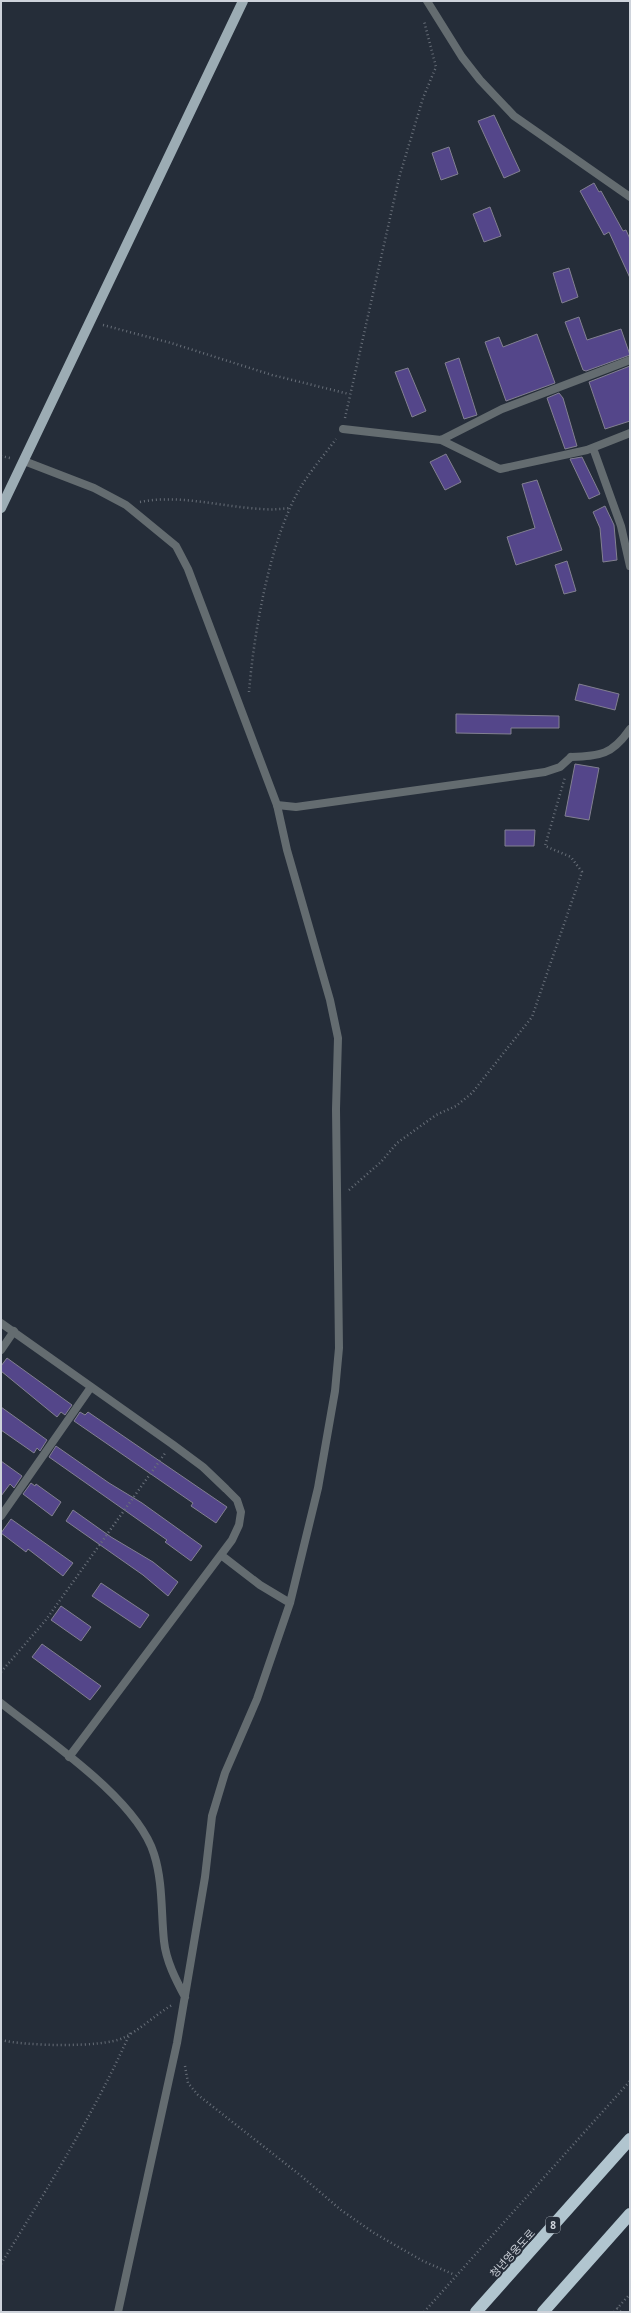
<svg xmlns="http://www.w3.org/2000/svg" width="631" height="2313" font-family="'Noto Sans','Noto Sans KR',sans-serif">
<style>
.building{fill:#54468a;stroke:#828091}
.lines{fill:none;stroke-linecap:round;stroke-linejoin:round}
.path{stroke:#686f79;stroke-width:2.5;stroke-dasharray:1 3;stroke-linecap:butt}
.service{stroke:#646c70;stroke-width:8}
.minor{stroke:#646c70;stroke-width:8}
.primary{stroke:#9cacb4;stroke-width:10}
.motorway{stroke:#b1c5cf;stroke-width:12}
.labels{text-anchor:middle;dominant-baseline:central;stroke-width:4;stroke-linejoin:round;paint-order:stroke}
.shield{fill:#252d39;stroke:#9ba1aa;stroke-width:1}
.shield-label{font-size:10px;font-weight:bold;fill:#ced3db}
.street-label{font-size:11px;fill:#ced3db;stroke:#252d39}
</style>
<rect width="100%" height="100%" fill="#252d39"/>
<!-- building -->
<path class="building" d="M494,115L520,171L504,178L478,121Z
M449,147L458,174L441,180L432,153Z
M594,183L599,192L601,191L623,231L626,230L630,239V278L609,232L604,235L580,191Z
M490,207L501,236L484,242L473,214Z
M569,268L578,297L562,303L553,273Z
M579,317L587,340L621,329L630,355L586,371L583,370L565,322Z
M537,334L555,383L506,401L485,342L499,337L503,347Z
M459,358L477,415L464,419L445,363Z
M630,366V421L605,429L589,382Z
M408,368L426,411L412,417L395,372Z
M559,393L563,398L577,446L565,449L547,398Z
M446,454L461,482L445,490L430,462Z
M582,457L600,494L589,499L570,459Z
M537,480L562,550L516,565L507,537L535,528L522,484Z
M605,506L614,525L617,560L603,562L600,528L593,512Z
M567,561L576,591L564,594L555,565Z
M579,684L619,694L615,710L575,700Z
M456,714L559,716V728H511V734L456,733Z
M575,764L599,768L589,820L565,816Z
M505,830H535L534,846H505Z
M7,1358L72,1405L65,1415L61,1412L57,1417L1,1371V1366Z
M1,1407L47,1440L40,1451L37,1448L34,1453L1,1430Z
M80,1412L85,1415L88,1412L227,1507L216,1523L191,1506L193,1503L74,1421Z
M56,1446L109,1483L142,1503L202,1546L191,1561L165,1542L167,1540L49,1457Z
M1,1461L22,1476L14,1488L10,1484L1,1496Z
M31,1483L35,1486L36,1484L61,1502L52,1516L23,1494Z
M73,1510L111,1537L153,1562L178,1582L168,1596L143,1575L66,1521Z
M11,1519L73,1563L63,1576L28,1549L26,1552L1,1533Z
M101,1583L149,1615L140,1628L92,1596Z
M61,1606L91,1627L81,1641L51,1620Z
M42,1644L101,1686L90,1700L32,1657Z"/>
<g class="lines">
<!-- path -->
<path class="path" d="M103,325L171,343L272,375L349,394
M345,418L399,178L423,98L436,67L424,21
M1,456L10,458
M140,502C180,494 222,507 262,509C272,510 281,509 290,508
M249,692C254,632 270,537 302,485C312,469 325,454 336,439
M349,1190L381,1162L397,1143L436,1115L456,1106L472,1093L532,1017L582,872L571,857L545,846L565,777
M1,1672L45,1621L166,1452
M1,2040C25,2046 102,2048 123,2038C140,2030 155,2015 172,2005
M185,2066L188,2083L198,2095L300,2175L341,2210L374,2233L423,2261L455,2275
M1,2264C47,2189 94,2114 130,2033
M617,2308L621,2312
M424,2312L630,2081
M614,2312L630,2294"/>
<!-- service -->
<path class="service" d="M277,805L296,807L545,772L560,767L571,757"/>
<!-- minor -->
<path class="minor" d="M427,1L462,57L480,80L514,116L630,197
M343,429L441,440L502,409L630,360
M441,440L500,469L587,450L630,433
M593,448L621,526L630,566
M24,461L94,488L126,505L176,546L188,569L277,805L287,850L330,1000L338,1038L336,1109L339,1348L335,1391L318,1488L290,1603L257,1699L225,1773L212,1816L205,1877L177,2043L118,2312
M571,757C600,756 612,755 630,729
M1,1323L172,1444L203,1467L226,1489L237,1500L241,1512L239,1525L232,1540L69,1757
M1,1350L14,1331
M1,1516L91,1387
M221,1555L260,1585L290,1603
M1,1703C46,1739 137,1799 154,1854C163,1882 161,1913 164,1941C166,1961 176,1980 185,1997"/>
<!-- primary -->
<path class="primary" d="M1,508L243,1"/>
<!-- motorway -->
<path class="motorway" d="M476,2312L630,2139
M543,2312L630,2214"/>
</g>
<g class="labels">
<!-- shield labels -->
<rect class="shield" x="546" y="2217" width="14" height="16" rx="3"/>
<g class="shield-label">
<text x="553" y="2225">8</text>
</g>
<!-- street labels -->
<g class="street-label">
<text transform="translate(512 2253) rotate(-48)">청년영웅도로</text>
</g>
</g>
<!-- border -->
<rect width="631" height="2313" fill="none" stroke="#ced3db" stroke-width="4"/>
</svg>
